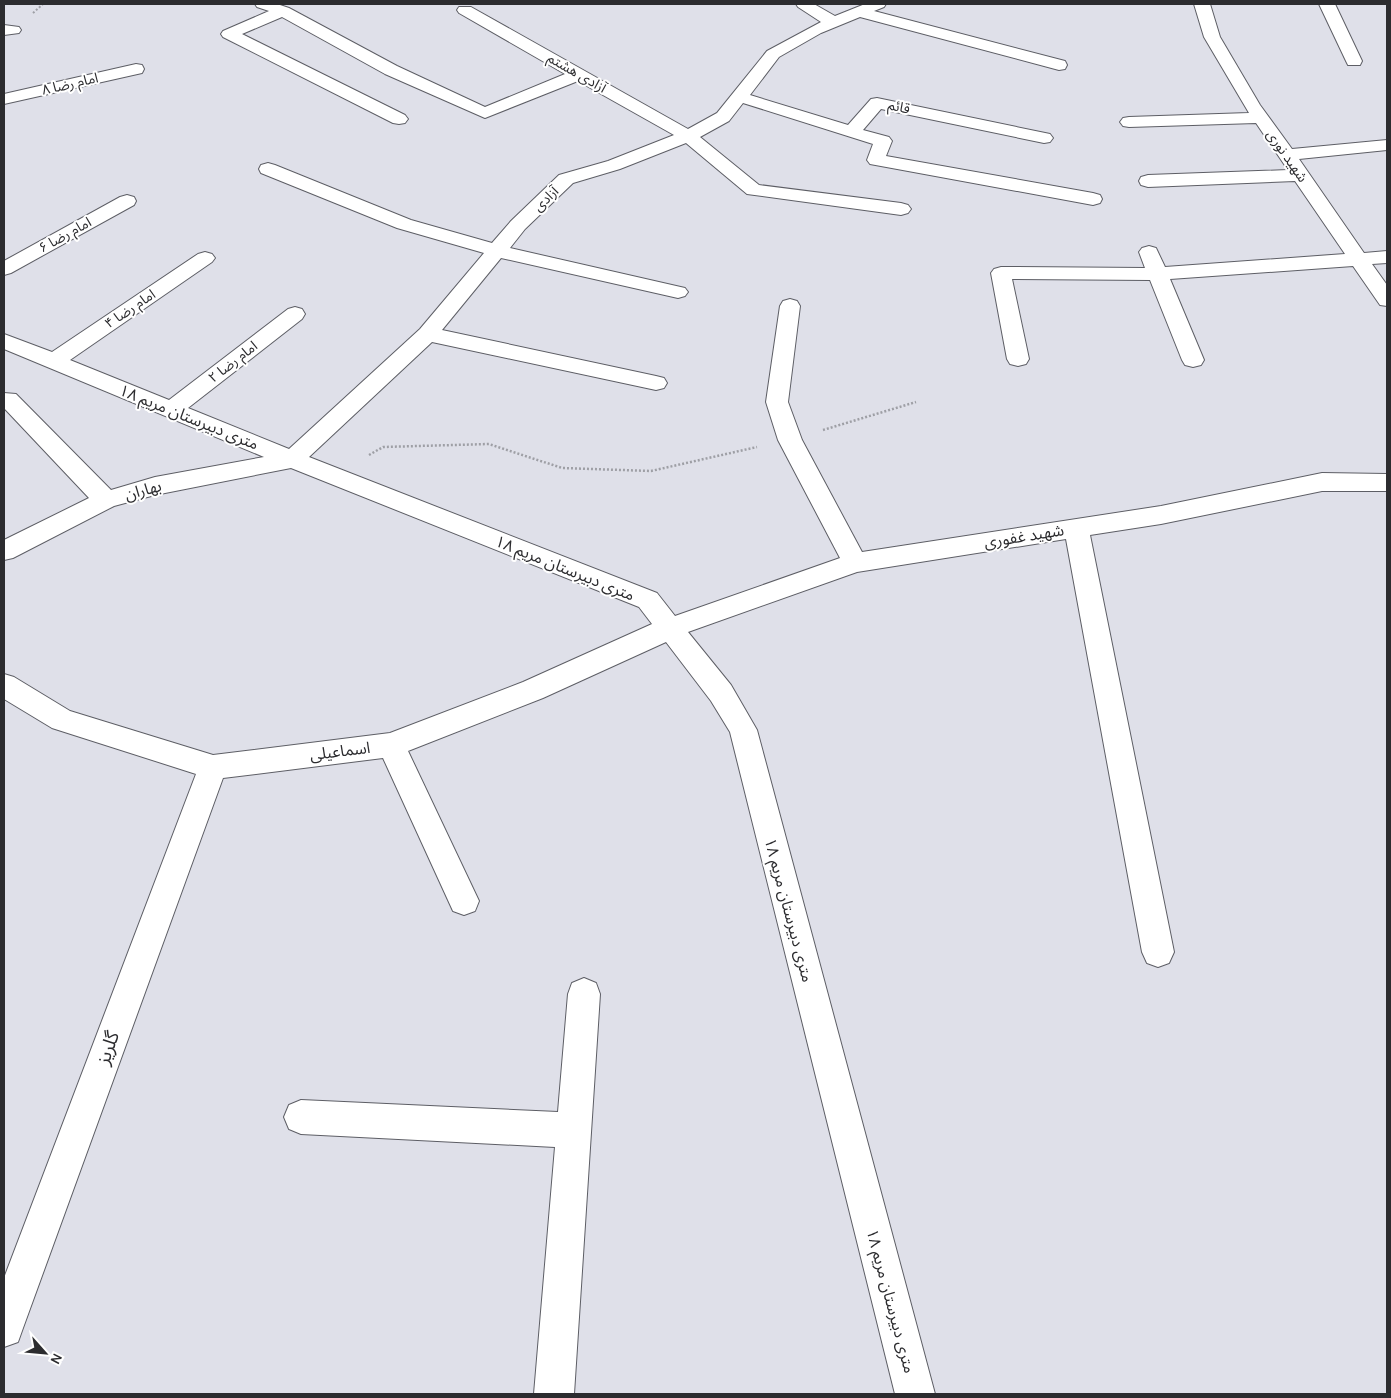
<svg xmlns="http://www.w3.org/2000/svg" width="1391" height="1398" font-family="Karla,'Noto Sans Arabic',sans-serif">
<style>
.lines{fill:none;stroke-linecap:round;stroke-linejoin:round}
.minor-casing{stroke:#5d5e65;stroke-width:2}
.path-far1{stroke:#9e9fa5;stroke-width:2;stroke-dasharray:2 2;stroke-linecap:butt}
.path{stroke:#9e9fa5;stroke-width:2.5;stroke-dasharray:2 2;stroke-linecap:butt}
.minor{fill:#fff;fill-rule:evenodd}
.labels{text-anchor:middle;dominant-baseline:central;stroke-width:4;stroke-linejoin:round;paint-order:stroke}
.far-street-label{font-size:14px;fill:#2c2c2f;stroke:#fff}
.street-label{font-size:16px;fill:#2c2c2f;stroke:#fff}
.near-street-label{font-size:19px;fill:#2c2c2f;stroke:#fff}
</style>
<rect width="100%" height="100%" fill="#dfe0e9"/>
<g class="lines">
<!-- minor casing -->
<g class="minor-casing">
<path id="minor" d="M255,4H277L289,8L397,66L485,107L565,74L459,13L457,10L459,7H471L688,129L717,113L767,51L821,22L798,7L796,4H814L835,16L865,4H886L884,7L874,11L1065,61L1067,65L1065,69L1059,70L860,17L821,33L779,57L750,95L848,125L871,99L877,98L1050,134L1053,138L1050,142L1044,143L881,109L863,130L889,137L892,141L886,156L1093,193L1100,195L1102,199L1100,203L1093,205L870,164L867,160L873,144L743,103L729,121L700,137L759,185L901,203L908,205L911,209L908,213L901,215L747,194L686,143L620,169L573,183L525,229L510,248L685,288L688,292L685,296L678,298L501,258L442,330L656,376L664,378L667,383L664,388L656,390L432,342L309,457L657,593L675,616L840,558L778,440L766,402L780,306L783,301L790,299L797,301L800,306L788,402L802,440L862,552L1161,506L1322,473L1387,474V491H1322L1161,524L1090,535L1174,952L1169,963L1158,967L1147,963L1142,952L1066,539L857,572L688,632L731,685L757,730L935,1394H895L730,732L711,701L666,642L543,698L408,751L479,901L475,911L464,915L453,911L383,758L223,778L23,1328L18,1342L4,1347V1278L196,774L52,728L4,699V674L14,677L70,711L213,755L390,733L523,682L652,624L639,607L291,468L155,495L114,506L13,558L4,560V540L89,498L4,408V393L16,394L111,490L155,477L264,457L4,349V334L52,352L198,254L205,252L212,254L215,258L212,262L70,360L169,400L288,309L295,307L302,309L305,314L302,319L188,408L289,449L420,329L484,253L397,228L261,173L259,169L261,165L268,163L275,165L411,220L492,243L511,221L559,175L608,161L674,135L578,81L485,118L385,74L282,17L242,34L405,115L408,119L405,123L399,124L393,123L223,37L221,34L223,31L269,11L257,7Z
M1194,4H1210L1220,37L1260,105L1292,149L1387,140V150L1299,159L1364,253L1387,251V263L1372,264L1387,285V306L1380,305L1353,266L1170,279L1204,360L1201,365L1193,367L1185,365L1182,360L1150,280L1012,279L1029,359L1026,364L1018,366L1010,364L1007,359L991,273L994,269L1001,267L1145,268L1139,252L1142,248L1149,246L1156,248L1165,267L1345,254L1295,181L1148,187L1141,185L1139,181L1141,177L1148,175L1288,170L1256,123L1129,127L1123,126L1120,122L1123,118L1129,117L1249,113L1204,37Z
M1319,4H1335L1362,61L1360,65H1348L1346,61Z
M4,25L19,27L21,30L19,33L4,35Z
M136,64L142,65L144,69L142,73L4,104V94Z
M127,195L134,197L136,201L134,205L11,273L4,275V261L120,197Z
M584,978L596,983L600,994L574,1394H534L555,1147L301,1134L289,1129L284,1117L289,1105L301,1100L558,1112L568,994L572,983Z"/>
</g>
<!-- path-far1 -->
<path class="path-far1" d="M33,13L43,4"/>
<!-- path -->
<path class="path" d="M823,430L916,402
M369,455L383,447L489,444L562,468L651,471L757,447"/>
<!-- minor -->
<use href="#minor" class="minor"/>
</g>
<g class="labels">
<!-- far-street labels -->
<g class="far-street-label">
<text transform="translate(577 73) rotate(30)">آزادی هشتم</text>
<text transform="translate(70 84) rotate(-13)">امام رضا ۸</text>
<text transform="translate(899 107) rotate(12)">قائم</text>
<text transform="translate(1287 156) rotate(55)">شهید نوری</text>
<text transform="translate(546 199) rotate(-44)">آزادی</text>
<text transform="translate(65 235) rotate(-29)">امام رضا ۶</text>
<text transform="translate(130 309) rotate(-34)">امام رضا ۴</text>
<text transform="translate(233 362) rotate(-38)">امام رضا ۲</text>
</g>
<!-- street labels -->
<g class="street-label">
<text transform="translate(189 417) rotate(22)">۱۸ متری دبیرستان مریم</text>
<text transform="translate(143 490) rotate(-15)">بهاران</text>
<text transform="translate(1024 536) rotate(-9)">شهید غفوری</text>
<text transform="translate(565 568) rotate(22)">۱۸ متری دبیرستان مریم</text>
<text transform="translate(340 751) rotate(-7)">اسماعیلی</text>
<text transform="translate(789 910) rotate(75)">۱۸ متری دبیرستان مریم</text>
<text transform="translate(891 1301) rotate(75)">۱۸ متری دبیرستان مریم</text>
</g>
<!-- near-street labels -->
<g class="near-street-label">
<text transform="translate(108 1048) rotate(-70)">گلریز</text>
</g>
</g>
<!-- border -->
<rect width="1391" height="1398" fill="none" stroke="#2c2c2f" stroke-width="10"/>
<!-- north arrow -->
<g transform="translate(45 1353) rotate(117)" stroke="#ffffff" stroke-width="4" paint-order="stroke">
<path d="M0-4L9 19L0 12L-9 19Z" fill="#2c2c2f"/>
<text y="-8" font-size="14" font-weight="bold" text-anchor="middle" fill="#2c2c2f">N</text>
</g>
</svg>
